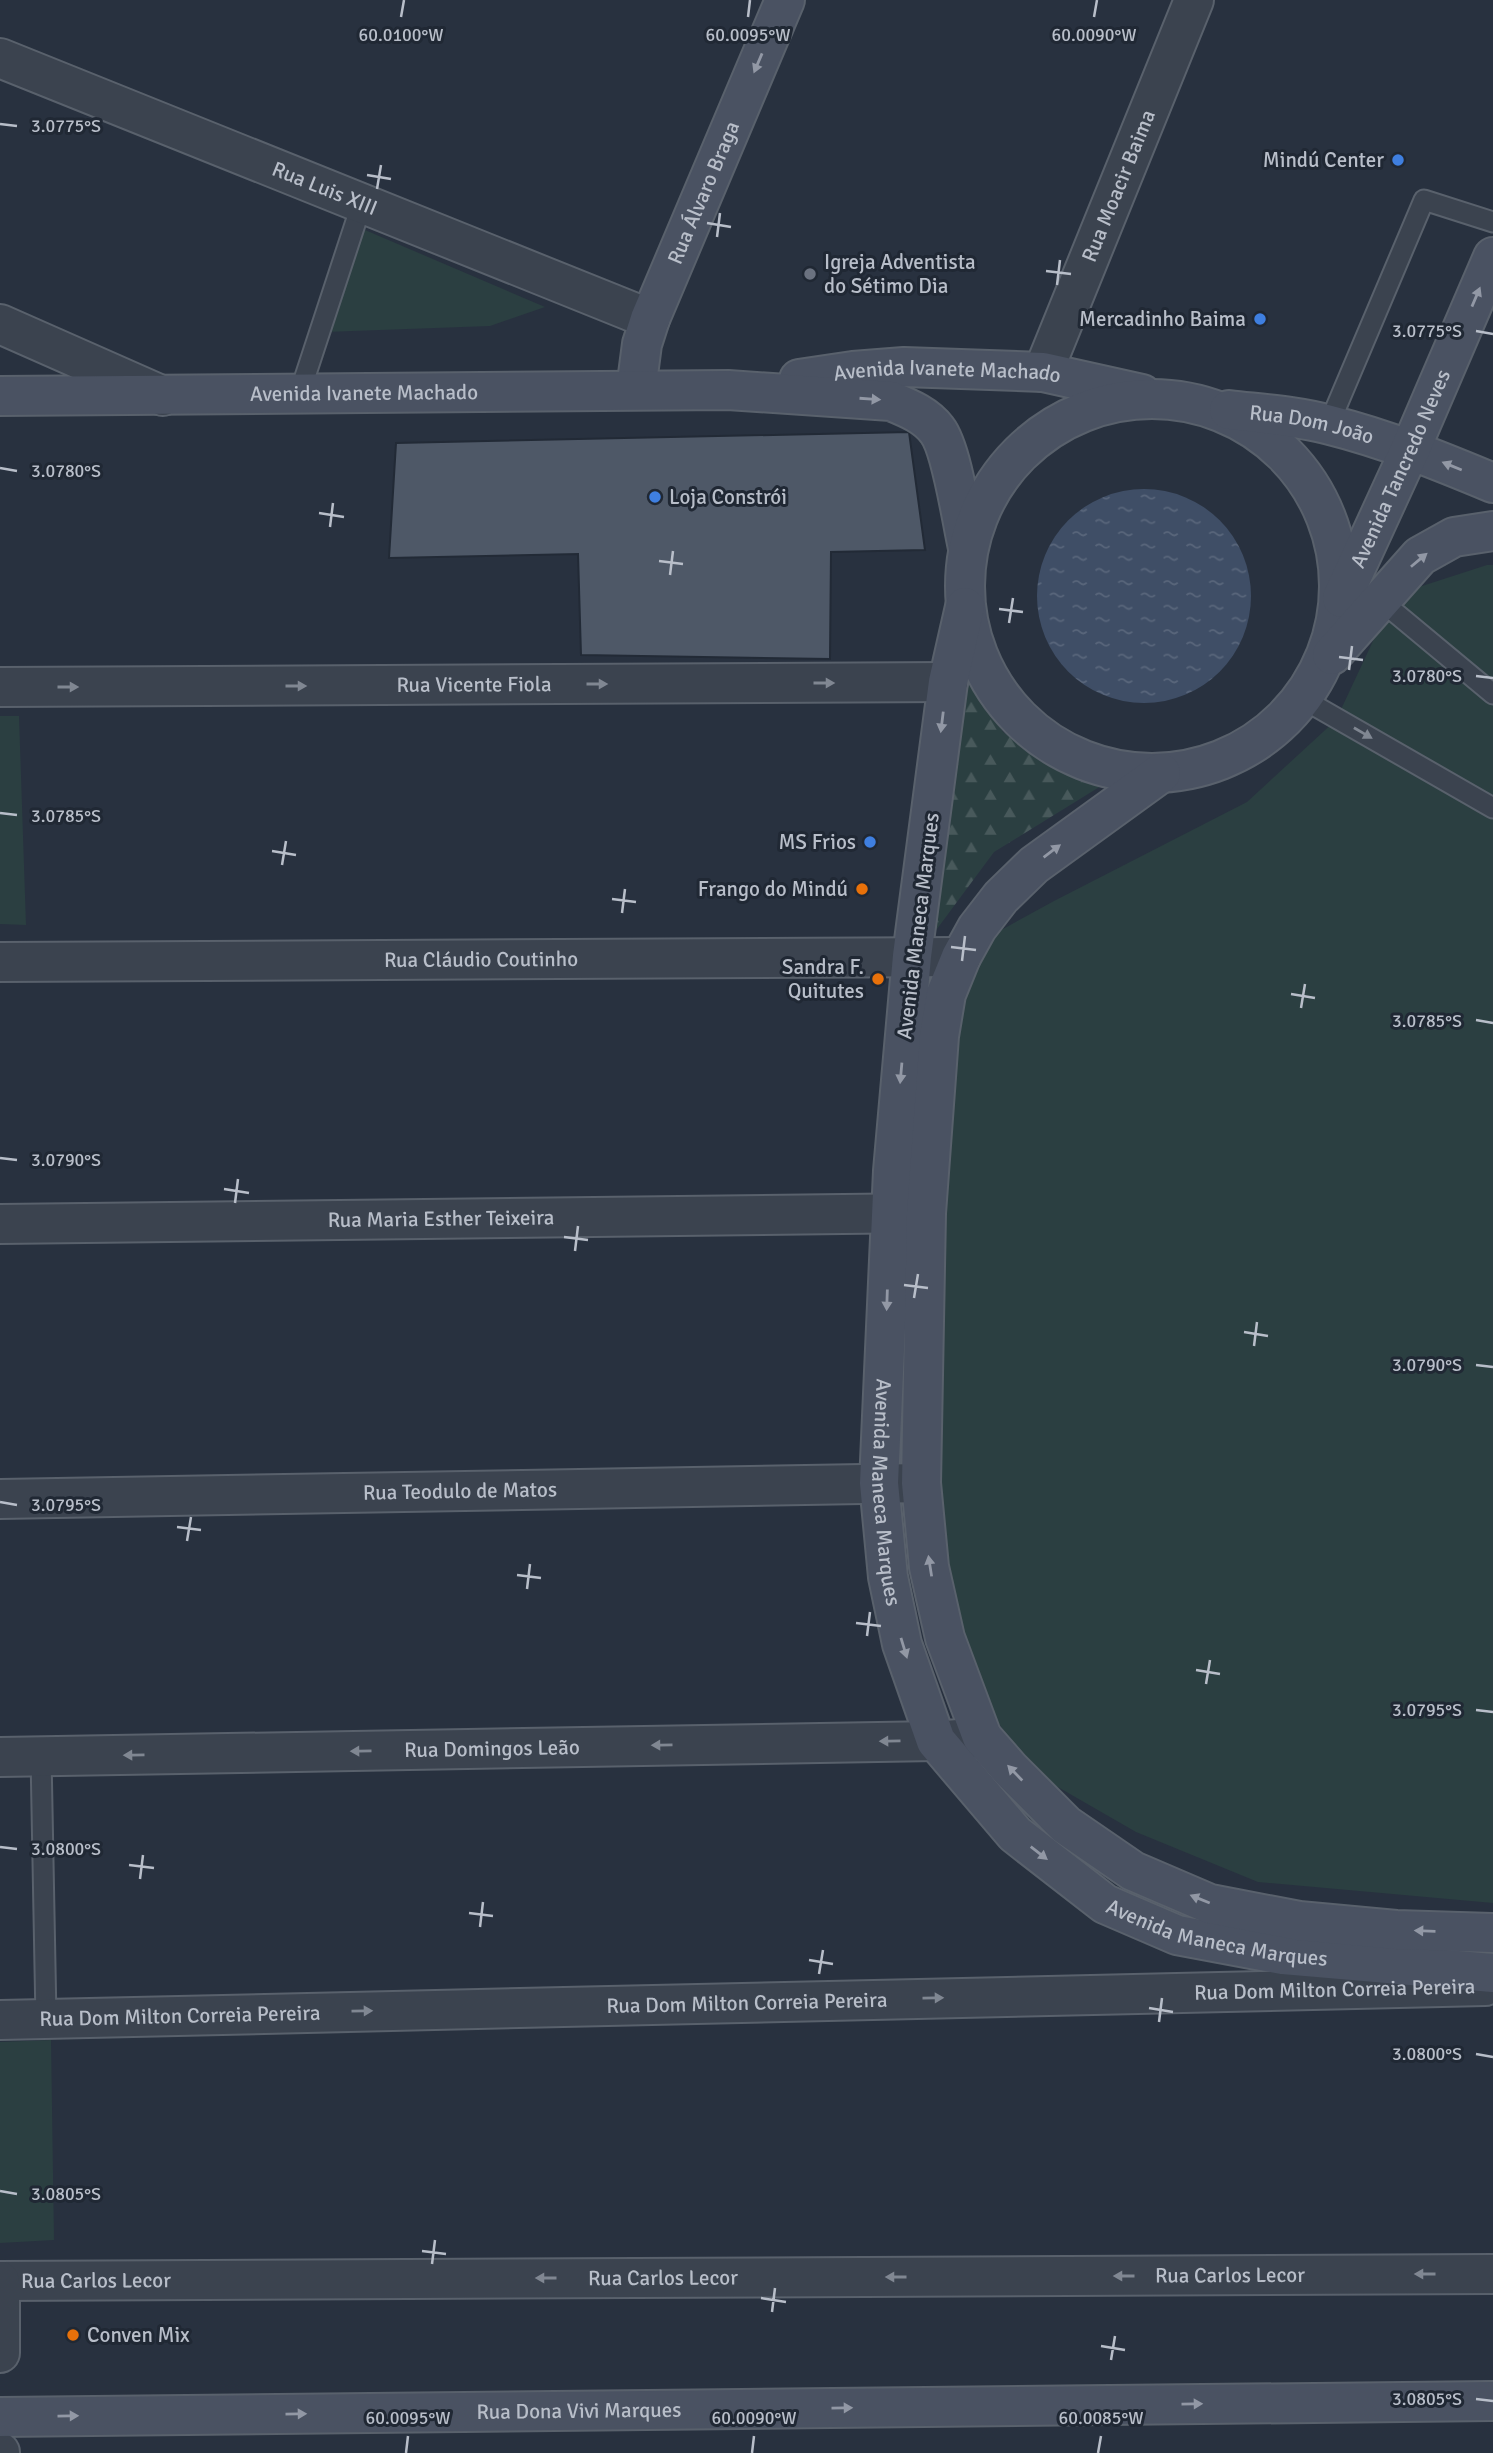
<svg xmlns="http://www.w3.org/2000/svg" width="1493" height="2453" font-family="Signika,sans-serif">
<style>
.forest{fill:url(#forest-firs)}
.park{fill:#2b3f41}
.water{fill:url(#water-ripples)}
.building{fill:#4e5867;stroke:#222a36;stroke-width:2}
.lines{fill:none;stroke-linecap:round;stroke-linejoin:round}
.lane-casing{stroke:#59616c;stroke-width:23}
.street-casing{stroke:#59616c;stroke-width:42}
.secondary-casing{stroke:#59616c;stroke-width:42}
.lane{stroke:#3b434f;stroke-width:19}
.street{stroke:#3b434f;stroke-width:38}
.secondary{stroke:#4a5262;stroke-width:38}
.oneway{fill:#9298a5}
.oneway2{fill:#808792}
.ticks{fill:none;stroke:#b8bec9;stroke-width:2.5}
.shop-dot{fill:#3f7fe0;stroke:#202834;stroke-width:2.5}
.worship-dot{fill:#6b7280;stroke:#202834;stroke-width:2.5}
.food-dot{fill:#e8710a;stroke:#202834;stroke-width:2.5}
.labels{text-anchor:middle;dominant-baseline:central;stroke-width:6;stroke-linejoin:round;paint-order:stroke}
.poi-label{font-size:21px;fill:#b8bec9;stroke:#202834;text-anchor:end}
.street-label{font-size:21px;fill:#b8bec9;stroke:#202834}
.ticks-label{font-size:18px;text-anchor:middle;fill:#b8bec9;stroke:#202834;stroke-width:6;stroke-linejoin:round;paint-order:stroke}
</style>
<defs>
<pattern id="forest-firs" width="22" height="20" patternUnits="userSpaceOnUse" patternTransform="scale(1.75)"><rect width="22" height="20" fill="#2b3f41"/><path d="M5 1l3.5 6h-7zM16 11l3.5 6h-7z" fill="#48595b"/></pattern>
<pattern id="water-ripples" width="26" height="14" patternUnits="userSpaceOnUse" patternTransform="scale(1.75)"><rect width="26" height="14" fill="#3f4e66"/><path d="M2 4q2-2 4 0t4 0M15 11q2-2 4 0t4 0" fill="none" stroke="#59667b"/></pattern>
</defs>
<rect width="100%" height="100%" fill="#28313f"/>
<!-- forest -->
<path class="forest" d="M962,661L1003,732L1043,758L1109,781L994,852L928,941Z"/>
<!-- park -->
<path class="park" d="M358,227L545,307L490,326L325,332Z
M1487,565H1493V1903L1258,1882L1136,1832L1037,1775L984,1704L948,1624L928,1458L929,1192L972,946L1054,901L1247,802L1336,720L1381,624L1419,587Z
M0,716H19L26,925L0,924Z
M51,2040L54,2240L0,2243V2042Z"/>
<!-- water -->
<path class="water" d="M1037 596a107 107 0 1 1 214 0a107 107 0 1 1-214 0Z"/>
<!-- building -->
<path class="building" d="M909,432L925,550L831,552L830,659L581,655L578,554L389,558L396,443Z"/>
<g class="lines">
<!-- lane casing -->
<g class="lane-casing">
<path id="lane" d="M299,395L362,203
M1329,424L1424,200L1493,222
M1380,600L1493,694
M1303,699L1493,808
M41,1756L46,2019"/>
</g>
<!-- street casing -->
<g class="street-casing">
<g id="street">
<path id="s1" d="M0,58L650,319"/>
<path d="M0,324L163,396"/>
<path id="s2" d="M1043,372L1194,0"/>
<path id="s3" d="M0,687L948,682"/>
<path id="s4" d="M0,962L961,957"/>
<path id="s5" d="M0,1224L925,1213"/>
<path id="s6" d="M0,1499L921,1483"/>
<path id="s7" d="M0,1757L936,1741L982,1737"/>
<path id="s8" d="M0,2020L1485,1986"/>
<path id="s9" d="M0,2281L1493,2274"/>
<path d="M0,2353V2281"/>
<path d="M0,2452V2453"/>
</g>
</g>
<!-- secondary casing -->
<g class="secondary-casing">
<g id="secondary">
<path id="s10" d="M799,379L853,371L904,367L1043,372L1142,394"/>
<path id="s11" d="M636,390L642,344L650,319L785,0"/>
<path id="s12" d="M0,396L728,390L891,401C908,408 926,415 937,430C952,449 962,522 968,548"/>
<circle cx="1152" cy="586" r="187"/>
<path id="s13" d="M1229,410C1263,414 1297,416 1330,425C1386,439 1440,461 1493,483"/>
<path id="s14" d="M1342,598L1410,450L1493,257"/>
<path id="s15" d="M965,607L948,682L912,956L893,1171L879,1483L888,1577L902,1644L936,1741L1015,1834L1105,1904L1177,1935L1283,1955L1493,1973"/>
<path d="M1332,655L1420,556L1454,537L1493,531"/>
<path d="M1161,773L1034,865L1001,897L977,928L961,957L946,994L939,1036L926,1213L921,1483L929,1567L945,1638L982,1737L1010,1769L1066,1825L1133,1871L1210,1904L1299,1921L1396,1930L1493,1933"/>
<path id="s16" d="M0,2417L1493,2401"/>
</g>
</g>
<!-- lane -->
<use href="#lane" class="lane"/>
<!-- street -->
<use href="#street" class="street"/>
<!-- secondary -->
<use href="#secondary" class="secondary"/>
</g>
<!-- one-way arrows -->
<defs><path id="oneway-solid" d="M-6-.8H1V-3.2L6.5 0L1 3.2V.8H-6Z" transform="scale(1.75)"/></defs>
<g class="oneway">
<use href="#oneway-solid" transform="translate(758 63) rotate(113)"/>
<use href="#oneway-solid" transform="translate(1476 297) rotate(-67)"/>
<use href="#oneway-solid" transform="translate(870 399) rotate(4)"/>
<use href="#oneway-solid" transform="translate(1452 466) rotate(-158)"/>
<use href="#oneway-solid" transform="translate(1419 560) rotate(-40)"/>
<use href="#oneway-solid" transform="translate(942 722) rotate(97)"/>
<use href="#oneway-solid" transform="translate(1052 851) rotate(-37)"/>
<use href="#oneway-solid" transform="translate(901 1073) rotate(95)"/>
<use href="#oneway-solid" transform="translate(887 1300) rotate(92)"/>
<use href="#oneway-solid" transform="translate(930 1566) rotate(-99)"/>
<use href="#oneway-solid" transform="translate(904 1648) rotate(73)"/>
<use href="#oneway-solid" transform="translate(1015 1773) rotate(-134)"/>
<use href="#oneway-solid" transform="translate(1039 1853) rotate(38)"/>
<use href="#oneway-solid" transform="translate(1200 1899) rotate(-158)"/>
<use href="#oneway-solid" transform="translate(1425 1931) rotate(-178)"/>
<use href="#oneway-solid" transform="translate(1192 2404) rotate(-1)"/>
<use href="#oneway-solid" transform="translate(842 2408) rotate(-1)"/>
<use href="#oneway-solid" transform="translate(296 2414) rotate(-1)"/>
<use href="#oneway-solid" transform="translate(68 2416) rotate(-1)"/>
</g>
<g class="oneway2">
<use href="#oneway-solid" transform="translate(824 683)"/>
<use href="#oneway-solid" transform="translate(597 684)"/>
<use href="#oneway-solid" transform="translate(296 686)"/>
<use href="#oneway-solid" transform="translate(68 687)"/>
<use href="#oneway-solid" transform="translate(1363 733) rotate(30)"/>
<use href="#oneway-solid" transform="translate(890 1741) rotate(179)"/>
<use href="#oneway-solid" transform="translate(662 1745) rotate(179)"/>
<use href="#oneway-solid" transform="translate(361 1751) rotate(179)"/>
<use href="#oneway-solid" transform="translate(134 1755) rotate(179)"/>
<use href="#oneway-solid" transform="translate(933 1998) rotate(-1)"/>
<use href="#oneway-solid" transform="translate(362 2011) rotate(-1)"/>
<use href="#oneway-solid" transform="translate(1425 2274) rotate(180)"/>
<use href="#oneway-solid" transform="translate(1124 2276) rotate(180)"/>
<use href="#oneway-solid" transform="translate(896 2277) rotate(180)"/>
<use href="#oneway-solid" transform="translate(546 2278) rotate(180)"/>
</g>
<!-- ticks -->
<path class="ticks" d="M401,17L404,0M748,17L750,0M1094,17L1097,0M0,124L17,126M367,175L391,179M377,189L381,165M707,223L731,227M717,237L720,213M1046,271L1071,274M1057,285L1060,260M1476,331L1493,334M0,468L17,471M319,513L344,517M330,527L333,503M659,561L683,564M670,575L673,551M999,609L1023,612M1009,623L1013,598M1339,657L1363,660M1349,670L1352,646M1476,676L1493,678M0,813L17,815M272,851L296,855M282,865L286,841M612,899L636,902M622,913L625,889M951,947L976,950M962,961L965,936M1291,994L1315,998M1301,1008L1305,984M1476,1020L1493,1023M0,1158L17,1160M224,1189L249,1193M235,1203L238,1179M564,1237L588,1240M575,1251L578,1226M904,1285L928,1288M914,1298L918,1274M1244,1332L1268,1336M1254,1346L1257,1322M1476,1365L1493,1367M0,1502L17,1505M177,1527L201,1530M187,1541L191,1517M517,1575L541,1578M527,1589L530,1564M856,1623L881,1626M867,1636L870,1612M1196,1670L1220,1674M1206,1684L1210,1660M1476,1710L1493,1712M0,1847L17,1849M129,1865L154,1868M140,1879L143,1855M469,1913L493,1916M480,1927L483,1902M809,1960L833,1964M819,1974L823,1950M1149,2008L1173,2012M1159,2022L1162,1998M1476,2054L1493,2057M0,2191L17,2194M422,2251L446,2254M432,2264L435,2240M761,2298L786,2302M772,2312L775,2288M1101,2346L1125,2350M1111,2360L1115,2336M1476,2399L1493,2401M406,2453L408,2436M752,2453L754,2436M1098,2453L1101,2436"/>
<!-- markers -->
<g class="shop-dot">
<circle cx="1398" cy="160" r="7"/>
<circle cx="1260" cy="319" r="7"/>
<circle cx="655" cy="497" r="7"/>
<circle cx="870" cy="842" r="7"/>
</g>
<circle class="worship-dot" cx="810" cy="274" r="7"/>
<g class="food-dot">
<circle cx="862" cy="889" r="7"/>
<circle cx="878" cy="979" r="7"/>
<circle cx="73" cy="2335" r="7"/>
</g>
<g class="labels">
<!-- poi labels -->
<g class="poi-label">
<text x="1384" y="160">Mindú Center</text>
<text x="824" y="262" text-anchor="start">Igreja Adventista<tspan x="824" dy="24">do Sétimo Dia</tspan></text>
<text x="1246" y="319">Mercadinho Baima</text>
<text x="669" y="497" text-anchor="start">Loja Constrói</text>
<text x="856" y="842">MS Frios</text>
<text x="848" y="889">Frango do Mindú</text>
<text x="864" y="967">Sandra F.<tspan x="864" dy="24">Quitutes</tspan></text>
<text x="87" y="2335" text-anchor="start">Conven Mix</text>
</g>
<!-- street labels -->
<g class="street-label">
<text stroke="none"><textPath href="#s2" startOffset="201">Rua Moacir Baima</textPath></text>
<text stroke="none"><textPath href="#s1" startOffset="350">Rua Luis XIII</textPath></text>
<text stroke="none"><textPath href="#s11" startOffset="210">Rua Álvaro Braga</textPath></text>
<text stroke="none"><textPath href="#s10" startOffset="149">Avenida Ivanete Machado</textPath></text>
<text stroke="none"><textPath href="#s12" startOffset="364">Avenida Ivanete Machado</textPath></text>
<text stroke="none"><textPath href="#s13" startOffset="84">Rua Dom João</textPath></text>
<text stroke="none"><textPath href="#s14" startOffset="142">Avenida Tancredo Neves</textPath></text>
<text stroke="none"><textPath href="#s3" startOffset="474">Rua Vicente Fiola</textPath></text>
<text transform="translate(918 926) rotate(-83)">Avenida Maneca Marques</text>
<text stroke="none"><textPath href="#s4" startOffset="481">Rua Cláudio Coutinho</textPath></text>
<text stroke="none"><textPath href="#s5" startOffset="441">Rua Maria Esther Teixeira</textPath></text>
<text stroke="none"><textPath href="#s6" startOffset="460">Rua Teodulo de Matos</textPath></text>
<text stroke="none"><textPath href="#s15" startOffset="891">Avenida Maneca Marques</textPath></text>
<text stroke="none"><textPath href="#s7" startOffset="492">Rua Domingos Leão</textPath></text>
<text stroke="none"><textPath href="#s15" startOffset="1500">Avenida Maneca Marques</textPath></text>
<text stroke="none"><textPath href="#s8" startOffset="1335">Rua Dom Milton Correia Pereira</textPath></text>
<text stroke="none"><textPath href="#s8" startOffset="747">Rua Dom Milton Correia Pereira</textPath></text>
<text stroke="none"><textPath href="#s8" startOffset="180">Rua Dom Milton Correia Pereira</textPath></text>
<text stroke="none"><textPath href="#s9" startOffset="1230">Rua Carlos Lecor</textPath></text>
<text stroke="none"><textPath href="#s9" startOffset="663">Rua Carlos Lecor</textPath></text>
<text stroke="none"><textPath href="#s9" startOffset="96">Rua Carlos Lecor</textPath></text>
<text stroke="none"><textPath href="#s16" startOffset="579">Rua Dona Vivi Marques</textPath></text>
</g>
</g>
<g class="ticks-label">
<text x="401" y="41">60.0100°W</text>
<text x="748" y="41">60.0095°W</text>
<text x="1094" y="41">60.0090°W</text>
<text x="66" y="132">3.0775°S</text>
<text x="1427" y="337">3.0775°S</text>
<text x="66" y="477">3.0780°S</text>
<text x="1427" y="682">3.0780°S</text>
<text x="66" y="822">3.0785°S</text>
<text x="1427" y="1027">3.0785°S</text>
<text x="66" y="1166">3.0790°S</text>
<text x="1427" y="1371">3.0790°S</text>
<text x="66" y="1511">3.0795°S</text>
<text x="1427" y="1716">3.0795°S</text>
<text x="66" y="1855">3.0800°S</text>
<text x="1427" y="2060">3.0800°S</text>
<text x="66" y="2200">3.0805°S</text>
<text x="1427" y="2405">3.0805°S</text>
<text x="408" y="2424">60.0095°W</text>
<text x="754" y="2424">60.0090°W</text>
<text x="1101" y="2424">60.0085°W</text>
</g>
</svg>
